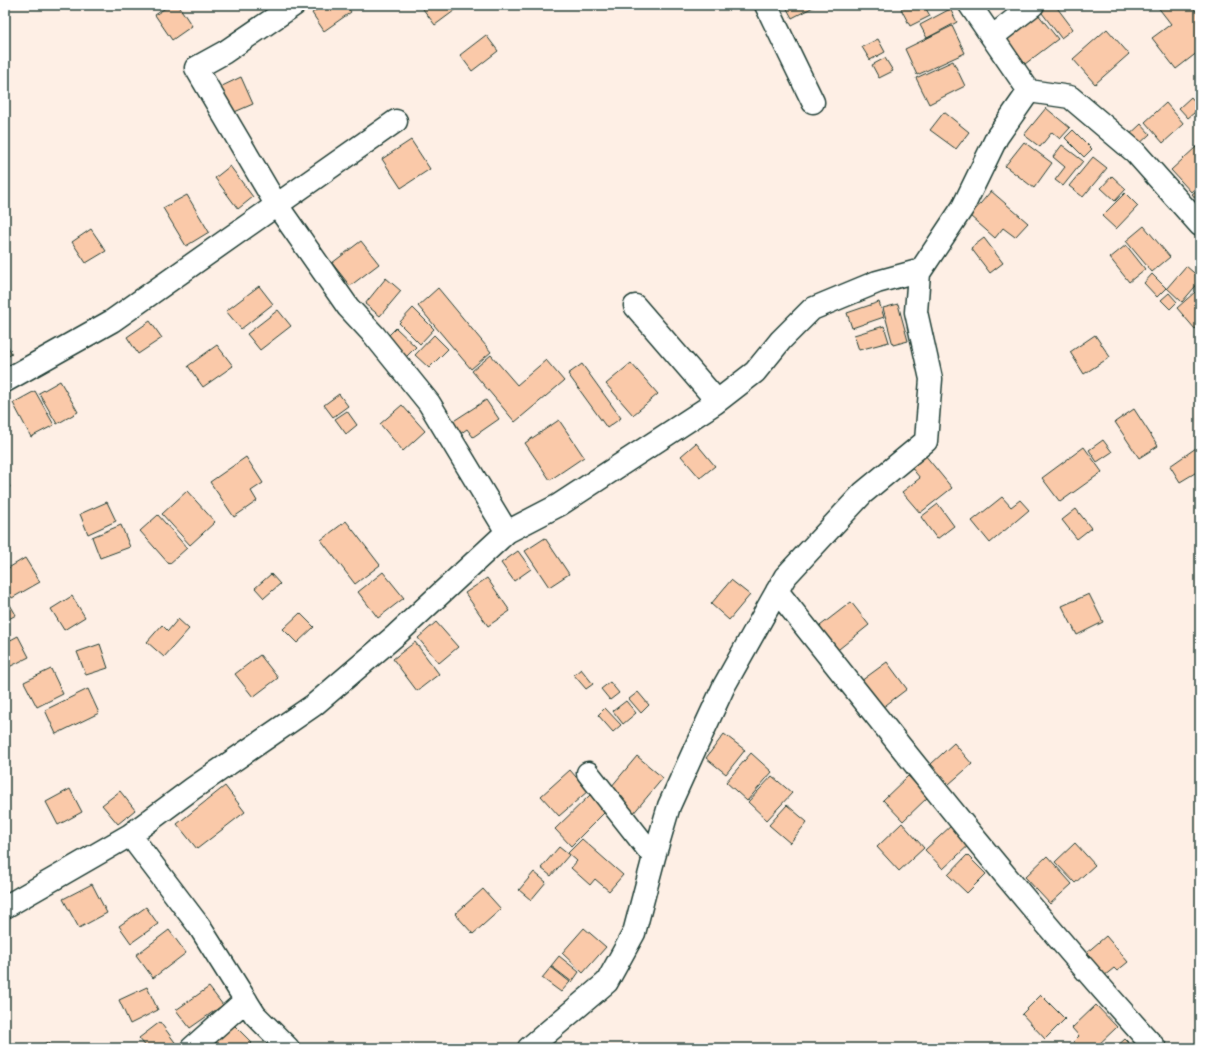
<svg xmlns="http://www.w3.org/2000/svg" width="1205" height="1053" font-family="'Patrick Hand',sans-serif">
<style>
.building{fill:#fac9a9;stroke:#1f3d34}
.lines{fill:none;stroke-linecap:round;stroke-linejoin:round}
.minor-casing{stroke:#1f3d34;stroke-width:25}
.path{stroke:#1f3d34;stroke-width:2.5;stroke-dasharray:4 3;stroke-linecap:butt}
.minor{stroke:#fff;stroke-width:22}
</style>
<rect width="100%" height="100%" fill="#feefe5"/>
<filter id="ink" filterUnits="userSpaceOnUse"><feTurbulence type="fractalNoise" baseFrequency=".025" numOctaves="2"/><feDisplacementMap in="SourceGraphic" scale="8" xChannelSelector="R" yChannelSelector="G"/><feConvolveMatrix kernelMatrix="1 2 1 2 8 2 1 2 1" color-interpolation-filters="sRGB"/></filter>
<g filter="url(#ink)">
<!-- building -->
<path class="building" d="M170,5H178L192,26L172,40L155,15Z
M323,5H346L351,12L324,31L312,13Z
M420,5H462L435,25Z
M785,5H817L792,18Z
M909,5H924L930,16L910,26L901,9Z
M1045,5H1055L1073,29L1061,38L1039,9Z
M1191,5L1200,16V55L1198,52L1176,69L1152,38L1171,24L1157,6Z
M950,9L957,22L927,38L920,25Z
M1037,13L1058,39L1025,64L1005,37Z
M952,26L965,53L917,75L905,49Z
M1107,29L1129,54L1095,84L1073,59Z
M486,35L498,51L472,71L460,55Z
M878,39L885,52L870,60L862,47Z
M885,58L893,71L879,78L872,65Z
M953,61L965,86L929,104L916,78Z
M241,77L253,104L230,114L218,88Z
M1191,97L1200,108L1188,118L1179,108Z
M1166,103L1184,124L1163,143L1145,122Z
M1046,108L1070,128L1060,139L1052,132L1040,147L1024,135Z
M944,112L969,132L956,149L930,130Z
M1141,124L1150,134L1135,148L1126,138Z
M1073,130L1092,149L1084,157L1065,138Z
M411,140L430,169L401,188L382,159Z
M1024,142L1052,163L1034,188L1005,166Z
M1062,145L1083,161L1063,186L1055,180L1065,167L1053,157Z
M1196,147L1200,152V184L1191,192L1171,170Z
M1093,157L1107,168L1083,197L1069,186Z
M230,166L253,197L238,209L215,178Z
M1112,176L1126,189L1115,201L1101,188Z
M1200,188V204L1192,194Z
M991,191L1028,223L1015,237L1003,228L995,238L970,216Z
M1125,193L1138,206L1116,229L1102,216Z
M187,195L209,232L186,246L163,208Z
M1144,226L1170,257L1152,272L1126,241Z
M91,229L106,251L86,263L72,242Z
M984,238L1003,263L990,273L971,248Z
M361,241L379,264L350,286L332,263Z
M1126,245L1145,269L1129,282L1110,258Z
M1186,266L1200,278V281L1182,302L1167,288Z
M1152,274L1166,288L1157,297L1144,283Z
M386,278L401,291L380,316L365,304Z
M259,286L273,304L241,329L226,311Z
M438,288L491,352L471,369L418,306Z
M1195,292L1200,298V325L1195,329L1177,308Z
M1169,293L1177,302L1170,309L1161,300Z
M879,302L884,317L852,328L847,313Z
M898,304L908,341L893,345L883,308Z
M413,308L434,329L420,344L399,323Z
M278,310L291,326L260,350L247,334Z
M150,321L162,338L138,354L127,337Z
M884,326L889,342L859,350L854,335Z
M396,328L416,347L406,357L387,337Z
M434,335L448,349L429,368L415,355Z
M1095,335L1110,357L1084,374L1070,352Z
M5,341L12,354L5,358Z
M217,345L233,366L203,387L188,366Z
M491,355L517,385L546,360L564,381L515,422L472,371Z
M631,363L658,394L633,415L606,384Z
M582,364L621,418L607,428L568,374Z
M60,381L78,412L57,424L39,393Z
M35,391L54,425L31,437L13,403Z
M339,394L348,406L333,417L324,405Z
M486,400L499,419L473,437L467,429L460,434L452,422Z
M402,405L425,431L403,451L380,424Z
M1134,409L1158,446L1139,458L1115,422Z
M347,411L357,425L346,434L335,419Z
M559,420L584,457L550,480L525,443Z
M1103,440L1112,452L1097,462L1089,450Z
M696,443L715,466L700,478L681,456Z
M1084,447L1102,472L1060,502L1042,478Z
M1196,448L1200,454V470L1180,482L1170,466Z
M925,455L952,488L920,513L902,492L920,478L911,467Z
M246,457L263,483L251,491L257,501L234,517L210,482Z
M5,479L10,487L5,490Z
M187,491L215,522L190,545L162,514Z
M1002,497L1011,507L1020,500L1029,510L990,543L972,521Z
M107,502L116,521L88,534L80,514Z
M938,504L954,526L937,539L921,517Z
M1076,509L1091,528L1077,539L1062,520Z
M158,515L187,548L169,564L140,531Z
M346,521L380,565L355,584L321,540Z
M121,525L130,547L100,558L92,537Z
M545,538L569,574L549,587L525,551Z
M518,551L531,569L514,581L501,563Z
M25,558L40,582L12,598L5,586V570Z
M383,572L404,598L378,618L358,592Z
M271,574L280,584L264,598L255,588Z
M487,578L510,611L488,626L465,593Z
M731,580L750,595L729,620L711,604Z
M1089,594L1103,622L1077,635L1062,606Z
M5,596L16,615L5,621Z
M72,596L85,617L64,630L51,609Z
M851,602L869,625L834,653L816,629Z
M300,613L314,627L297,643L283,629Z
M178,619L189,629L164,657L147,642L162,625L168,631Z
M436,622L458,647L439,663L418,638Z
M18,636L29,657L9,667L5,660V643Z
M415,642L439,674L417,691L393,659Z
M100,644L108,668L86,675L77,652Z
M260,655L278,678L253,697L235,674Z
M887,662L907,689L882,708L861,681Z
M51,669L63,694L37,707L24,682Z
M581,669L593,684L586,689L574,675Z
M610,682L619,693L610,700L601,689Z
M88,689L99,713L56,734L45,710Z
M638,692L649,705L641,713L629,699Z
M626,701L636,713L623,724L613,711Z
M605,708L621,725L613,732L598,715Z
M724,734L745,750L726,774L706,758Z
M954,743L972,764L949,784L931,764Z
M751,753L772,772L747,801L726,782Z
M637,756L663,778L632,815L606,793Z
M570,770L588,791L559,816L541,796Z
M772,776L792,793L767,820L748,802Z
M908,776L928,797L903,821L883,800Z
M225,786L245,812L197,849L177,824Z
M70,789L82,812L58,825L46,802Z
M120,791L135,810L118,824L102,805Z
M590,795L606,811L571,846L555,829Z
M787,805L807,822L790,843L769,825Z
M902,823L924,848L899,871L877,847Z
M953,824L971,843L943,869L925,850Z
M582,839L623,875L609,891L595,879L590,885L571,868L577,861L568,853Z
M1075,843L1095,865L1075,883L1055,862Z
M559,847L569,855L551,876L541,868Z
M967,855L986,874L967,893L948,875Z
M1047,856L1072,884L1050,904L1025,877Z
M534,872L546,882L531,900L519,890Z
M92,884L107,913L79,928L63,899Z
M483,889L501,909L473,934L455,914Z
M146,907L158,924L131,943L119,926Z
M584,928L606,947L583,973L562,953Z
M169,930L186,953L153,978L136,955Z
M1106,936L1128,962L1117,971L1114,968L1104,976L1085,954Z
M559,956L579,972L572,982L551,966Z
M551,967L570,982L561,992L542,978Z
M147,987L158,1010L130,1024L119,1000Z
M209,987L223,1005L190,1028L176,1010Z
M1041,995L1065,1019L1045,1039L1022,1014Z
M1096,1005L1117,1027L1095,1048H1078L1073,1042L1079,1036L1072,1028Z
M160,1022L177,1045L172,1048H147L139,1038Z
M232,1023L252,1043L247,1048H221L213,1040Z
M1125,1039L1134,1048H1115Z
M47,1042L52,1048H39Z"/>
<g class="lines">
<!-- minor casing -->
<g class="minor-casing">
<path id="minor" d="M294,5L225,52L196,68L276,204L348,307L374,335L429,403L507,532
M766,5L813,102
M970,5L1029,91
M992,37L1033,5
M5,381L112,321L396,121
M715,403L755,372L781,340L812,309L877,282L921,270
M777,591C900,746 1022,902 1155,1048
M130,835L199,926L255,1015L288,1048
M654,857L669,806L693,753L724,686L785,577L863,493L926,441L931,379L916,312L919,273L963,207L997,137L1029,91L1070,97L1135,152L1200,225
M5,907L130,835L192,789L314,705L396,635L507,532L559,505L715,403L711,394L635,306
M192,1048L246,1000
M529,1048L607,982L634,933L654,857L588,773"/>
</g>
<!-- path -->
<path class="path" d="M664,5H665"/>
<!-- minor -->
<use href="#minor" class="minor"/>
</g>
</g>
<!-- margin -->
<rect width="1205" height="1053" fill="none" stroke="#fff" stroke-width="20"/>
<rect x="10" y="10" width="1185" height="1033" fill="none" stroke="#1f3d34" stroke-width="1.5" filter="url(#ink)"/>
</svg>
